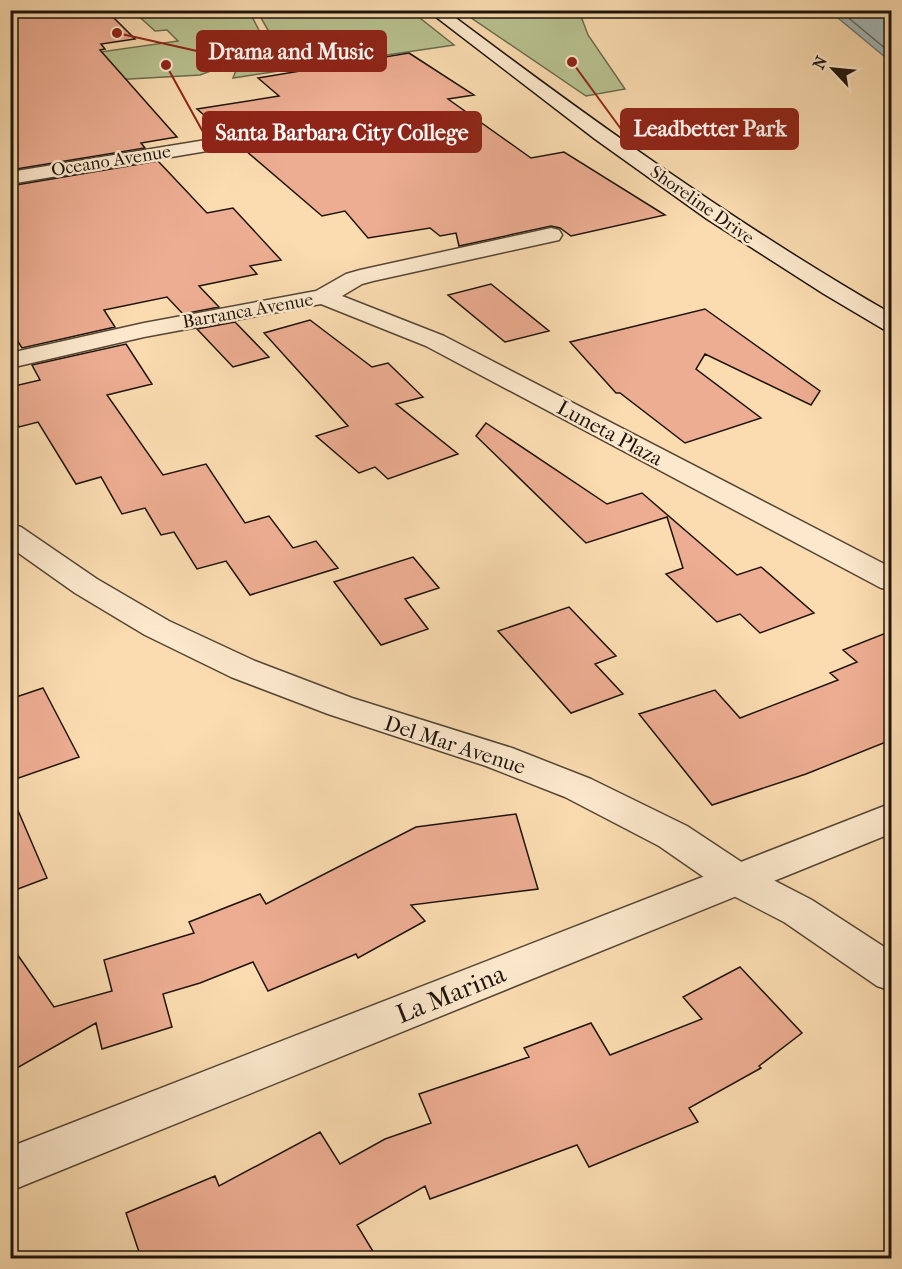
<svg xmlns="http://www.w3.org/2000/svg" width="902" height="1269" font-family="'IM FELL French Canon',serif">
<style>
.green{fill:#b8c290;stroke:#6b6b4e;stroke-width:1.5}
.water{fill:#a4b8b8;stroke:#6e7674;stroke-width:1.5}
.lines{fill:none;stroke-linecap:round;stroke-linejoin:round}
.shore{stroke:#616662;stroke-width:1.5}
.building{fill:#edad92;stroke:#1e140d;stroke-width:1.5}
.minor-casing{stroke:#554636;stroke-width:3}
.tertiary-casing{stroke:#554636;stroke-width:3}
.secondary-casing{stroke:#1e140d;stroke-width:3}
.minor{fill:#fce8cc;fill-rule:evenodd}
.tertiary{fill:#fce8cc;fill-rule:evenodd}
.secondary{fill:#fce8cc;fill-rule:evenodd}
.labels{text-anchor:middle;dominant-baseline:central;stroke-width:5;stroke-linejoin:round;paint-order:stroke}
.far-street-label{font-size:18px;fill:#1e140d;stroke:#fce8cc}
.street-label{font-size:21px;fill:#1e140d;stroke:#fce8cc}
.near-street-label{font-size:26px;fill:#1e140d;stroke:#fce8cc}
.leader{fill:none;stroke:#8f2418;stroke-width:2}
.callout-dot{fill:#8f2418;stroke:#fce8cc;stroke-width:2}
.callout{fill:#8f2418;stroke:#8f2418;stroke-width:2}
.callout-label{font-size:22px;text-anchor:middle;font-weight:bold;fill:#fff}
</style>
<rect width="100%" height="100%" fill="#fadcb0"/>
<filter id="stains"><feTurbulence type="fractalNoise" baseFrequency=".00333" numOctaves="4"/><feColorMatrix values="0 0 0 0 .2 0 0 0 0 .09 0 0 0 0 .02 0 0 0 .5 -.17"/></filter>
<radialGradient id="worn" r=".72"><stop offset=".6" stop-color="#630" stop-opacity="0"/><stop offset="1" stop-color="#630" stop-opacity=".3"/></radialGradient>
<!-- green -->
<path class="green" d="M133,11H249L261,34L260,38L224,66L200,75L95,81L79,55L178,41L167,30L155,31Z
M257,11H411L454,45L233,78L240,60L269,39L268,30Z
M461,11H579L588,35L625,89L586,96Z"/>
<!-- water -->
<path class="water" d="M831,11H891V62L838,18Z"/>
<g class="lines">
<!-- shore -->
<path class="shore" d="M839,10L892,54"/>
</g>
<!-- building -->
<path class="building" d="M10,10H106L135,39L101,44L105,49L100,50L177,137L141,143L145,148L10,170Z
M409,53L474,95L448,99L531,158L564,152L665,215L571,236L560,228L551,226L459,246L456,233L440,236L430,228L368,238L345,211L322,216L197,109L279,96L258,78Z
M158,161L207,213L233,208L281,260L250,266L257,274L199,286L219,307L183,314L167,297L104,310L115,327L22,348L10,329V186Z
M491,284L549,331L505,342L448,295Z
M705,309L820,391L811,405L705,354L696,369L761,418L685,443L620,393H616L570,342Z
M310,320L372,367L388,363L423,397L396,404L458,454L388,479L375,467L359,473L316,436L348,426L264,333Z
M235,322L269,357L233,367L197,329Z
M126,344L152,384L107,395L163,475L206,464L245,523L269,516L293,548L316,541L338,568L250,595L226,561L197,569L174,532L161,535L145,508L122,514L101,477L76,484L38,422L19,427L10,414V387L40,380L32,365Z
M486,423L607,504L642,493L737,575L761,567L814,613L760,633L740,614L717,622L666,574L683,568L667,517L586,543L476,436Z
M413,557L439,588L405,599L428,629L381,645L334,582Z
M569,607L616,656L595,664L623,694L571,713L498,631Z
M891,631V740L806,774L712,805L639,714L715,690L740,718L838,680L830,673L857,662L843,650Z
M43,688L79,757L10,781V699Z
M10,792L47,878L10,892Z
M516,814L538,889L411,905L425,921L358,958L356,954L268,991L253,962L200,983L163,994L172,1027L102,1049L96,1023L10,1072V944L54,1007L112,991L104,960L194,933L189,922L260,894L266,904L416,827Z
M740,967L802,1033L759,1066L761,1068L689,1108L698,1122L589,1167L577,1145L430,1199L425,1186L357,1225L377,1258H141L126,1213L215,1176L219,1186L320,1132L340,1164L385,1139L431,1123L419,1094L529,1057L524,1048L591,1023L610,1055L702,1019L683,997Z"/>
<g class="lines">
<!-- minor casing -->
<g class="minor-casing">
<path id="minor" d="M212,139L219,141L222,145L219,149L10,184V172Z
M551,228L559,230L562,235L559,240L373,281L362,284L342,296L444,336L892,568V590L881,588L426,346L321,304L144,337L10,368V353L144,323L316,291L346,274L360,270Z
M10,524L21,527L97,579L169,621L255,661L352,698L512,748L591,779L687,826L752,869L812,900L892,952V991L877,986L784,922L724,891L659,846L565,797L486,766L328,714L231,677L145,635L75,593L10,547Z"/>
</g>
<!-- tertiary casing -->
<g class="tertiary-casing">
<path id="tertiary" d="M892,803V833L10,1191V1147Z"/>
</g>
<!-- secondary casing -->
<g class="secondary-casing">
<path id="secondary" d="M427,10H445C589,118 735,224 892,314V331L883,329L824,294L707,219L595,139Z"/>
</g>
<!-- minor -->
<use href="#minor" class="minor"/>
<!-- tertiary -->
<use href="#tertiary" class="tertiary"/>
<!-- secondary -->
<use href="#secondary" class="secondary"/>
</g>
<g class="labels">
<!-- far-street labels -->
<g class="far-street-label">
<text transform="translate(111 161) rotate(-9)">Oceano Avenue</text>
<text transform="translate(702 205) rotate(35)">Shoreline Drive</text>
<text transform="translate(248 311) rotate(-10)">Barranca Avenue</text>
</g>
<!-- street labels -->
<g class="street-label">
<text transform="translate(610 433) rotate(28)">Luneta Plaza</text>
<text transform="translate(455 745) rotate(18)">Del Mar Avenue</text>
</g>
<!-- near-street labels -->
<g class="near-street-label">
<text transform="translate(451 994) rotate(-22)">La Marina</text>
</g>
</g>
<!-- callouts -->
<path class="leader" d="M117 33L197 51M572 62L621 129M166 65L203 132"/>
<g class="callout-dot">
<circle cx="117" cy="33" r="6"/>
<circle cx="572" cy="62" r="6"/>
<circle cx="166" cy="65" r="6"/>
</g>
<g class="callout">
<rect x="197" y="31" width="189" height="40" rx="6"/>
<rect x="621" y="109" width="177" height="40" rx="6"/>
<rect x="203" y="112" width="278" height="40" rx="6"/>
</g>
<g class="callout-label">
<text x="291" y="59">Drama and Music</text>
<text x="710" y="136">Leadbetter Park</text>
<text x="342" y="140">Santa Barbara City College</text>
</g>
<!-- margin -->
<rect width="902" height="1269" fill="none" stroke="#fadcb0" stroke-width="36"/>
<rect x="12" y="12" width="878" height="1245" fill="none" stroke="#1e140d" stroke-width="3"/>
<rect x="18" y="18" width="866" height="1233" fill="none" stroke="#1e140d" stroke-width="1.5"/>
<!-- north arrow -->
<g transform="translate(833 69) rotate(296)" stroke="#fce8cc" stroke-width="4.5" paint-order="stroke">
<path d="M0-4.5L10 22L0 15L-10 22Z" fill="#1e140d"/>
<text y="-9" font-size="16" font-weight="bold" text-anchor="middle" fill="#1e140d">N</text>
</g>
<rect width="100%" height="100%" filter="url(#stains)"/>
<rect width="100%" height="100%" fill="url(#worn)"/>
</svg>
